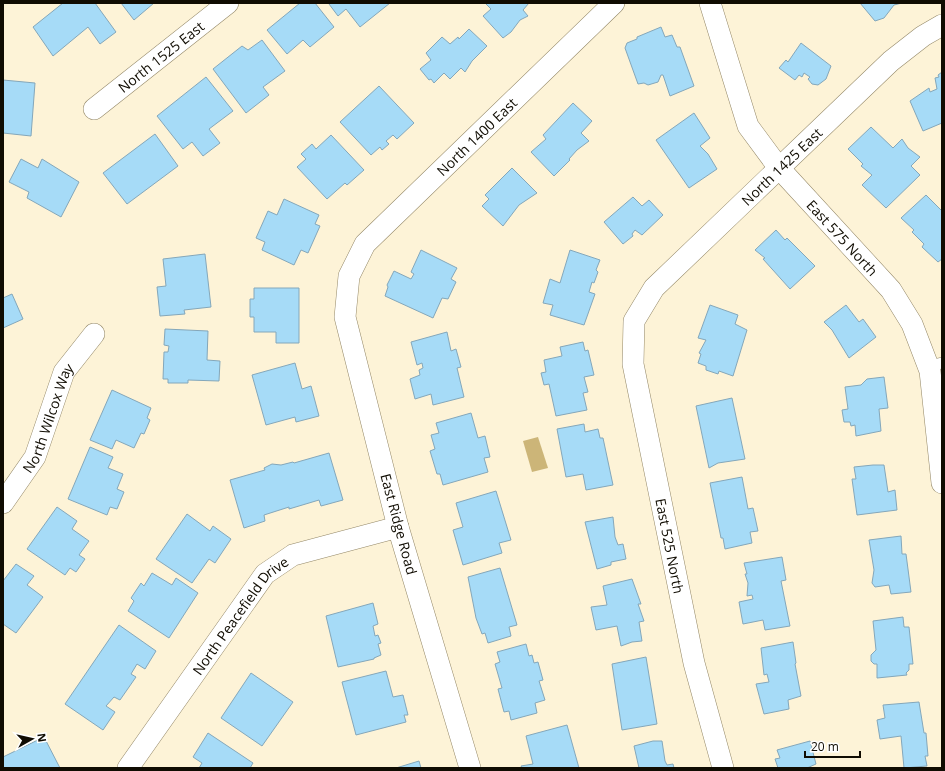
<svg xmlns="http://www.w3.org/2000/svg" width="945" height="771" font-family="'Open Sans',sans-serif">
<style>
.water{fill:#ccb578}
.building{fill:#a6dbf7;stroke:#84a7ba}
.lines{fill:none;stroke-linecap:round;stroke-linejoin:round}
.lane-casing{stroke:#948868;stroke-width:12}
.street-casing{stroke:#948868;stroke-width:22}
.lane{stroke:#fff;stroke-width:11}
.street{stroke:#fff;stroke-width:21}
.labels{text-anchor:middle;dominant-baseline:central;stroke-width:3;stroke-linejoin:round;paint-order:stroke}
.street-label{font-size:14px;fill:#100c02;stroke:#fff}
</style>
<rect width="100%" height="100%" fill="#fdf3d7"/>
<!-- water -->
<path class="water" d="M538,437L548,468L532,472L523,441Z"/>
<!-- building -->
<path class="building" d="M63,3H95L116,32L100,44L88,27L53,56L33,27Z
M121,3H154L134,20Z
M300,3H315L334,27L310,47L303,40L287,54L267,30Z
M330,3H390L360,27L346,9L338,16L329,4Z
M485,3H529L523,10L528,16L520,20L511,32L503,38L483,16L491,9Z
M860,3H902L894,5L884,18L875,21Z
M661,27L665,37L672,35L677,47H680L694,86L670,96L663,75H661L658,82L648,85L644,83L638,84L625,48L627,43L637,39V37Z
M469,29L487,46L472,61L465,72L461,68L450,79L444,73L434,83L431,79L429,80L420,69L431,60L426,53L442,37L450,44L458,37L459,39Z
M262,40L285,71L263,87L269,95L246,113L213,69L242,46L248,50Z
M801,43L831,66L826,79L818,85L812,84L808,79L810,77L804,73L802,77L799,75L795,80L779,68L786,60L788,62Z
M942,72V123L923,131L910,101L929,88L930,92L937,89L935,78L939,77L938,75Z
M206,77L233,111L209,129L220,143L203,156L192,142L183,149L157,116Z
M3,80L35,83L31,136L3,133Z
M379,86L414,123L397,139L393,135L386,141L389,144L382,150L380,147L371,155L340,122Z
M573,103L592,121L581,133L589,141L577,150L569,159L570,160L554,176L531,152L546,139L543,135Z
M694,113L710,138L700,146L708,154L717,169L689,188L656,140Z
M871,127L893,148L902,139L908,148L920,157L911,166L920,175L886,208L862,185L872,175L861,166L863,164L848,149Z
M155,134L178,166L127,204L103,173Z
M331,135L364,170L347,185L345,183L327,199L297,167L306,159L301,154L312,144L316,149Z
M21,159L38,168L42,159L79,182L61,217L27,198L29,192L9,182Z
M512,168L537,193L519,205L503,226L482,206L489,199L485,195Z
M926,195L942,211V259L938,262L922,247L924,244L912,232L914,230L901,218Z
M633,197L642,206L649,200L663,215L642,235L635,230L632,234L633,236L623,244L604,222Z
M284,199L319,215L315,224L320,226L308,253L301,250L294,265L262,250L265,242L256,238L268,211L277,215Z
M776,230L785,240L787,238L815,266L790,289L763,259L765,258L755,250Z
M421,250L457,268L451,279L456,282L448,299L442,298L433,318L385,296L388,287L387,285L394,271L411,279L414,274L411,272Z
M570,250L600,260L596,270L598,272L594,283L592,282L589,292L595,294L584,325L550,315L553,305L543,303L550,279L560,283Z
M205,254L211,307L184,310L185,314L160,316L157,287L166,286L163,259Z
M254,288H299V343H276V332H254V317H250V299H254Z
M12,294L23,319L3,328V298Z
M710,305L738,315L735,324L747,330L733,376L719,371L718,374L706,370V366L698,363L701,354L699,353L706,340L698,338Z
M846,305L859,322L863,319L876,337L849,358L832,330L824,322Z
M165,329L208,331L207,360L220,361L219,381L188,380V383H168V379H163L164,352H168L169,346L164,345Z
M447,332L451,351L456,349L461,367L457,368L464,397L433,405L431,394L415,399L410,379L420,375L419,370L423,368L422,363L417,365L411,342Z
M583,342L585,351L588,350L594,375L584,377L588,392L583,393L587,410L556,416L549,384L544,385L541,373L546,372L544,360L562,356L560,347Z
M295,363L302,389L311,386L319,416L296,422L295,417L266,425L252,375Z
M884,377L888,408L879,409L881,431L856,436L855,425L851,426L850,422H844L842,410L848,409L845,387L861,385L867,379Z
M112,390L151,408L147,418L150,420L144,434L141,433L134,448L116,440L112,449L90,440Z
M732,398L745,459L718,463L709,468L696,406Z
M471,413L478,438L485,436L490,457L484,458L488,472L443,485L440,474H437L430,451L435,449L431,435L439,433L436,423Z
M584,424L585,432L598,429L600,438H603L613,485L586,490L583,474L566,477L557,429Z
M90,447L113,457L108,468L123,474L117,489L124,492L117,509L110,507L107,515L68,499Z
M329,453L343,500L321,506L319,500L289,509V507L264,515L265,521L244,528L230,480L265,470L264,468L272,464L281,465L293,462L294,463Z
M873,465H884L888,492L895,490L897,510L857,515L852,479H856L854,467Z
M742,477L748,509L753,508L758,531L750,532L752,543L725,549L723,538H721L710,483Z
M496,491L511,540L499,543L502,553L463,565L453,530L463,527L456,503Z
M57,507L77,521L72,529L89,541L79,555L85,559L76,572L70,568L65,575L27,549Z
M187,514L210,531L213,526L231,539L215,563L209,559L192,583L156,559Z
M613,517L615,537L618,545L623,544L626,559L611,562V565L597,569L585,522Z
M901,536L902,554H906L911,592L891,594L889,585L875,587L872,583L874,570L869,540Z
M782,557L786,580L781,581L790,626L765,630L763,620L743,624L739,602L753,599L752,595L747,596L748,583L745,574H747L744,563Z
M16,564L34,576L27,585L43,597L16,633L3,624V581Z
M500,568L517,625L509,627L511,636L488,643L485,633L482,634L476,618L468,577Z
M152,573L172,585L176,578L198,593L169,638L128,611L134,601L131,598L141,583L144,586Z
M632,579L641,604H638L644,621L639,622L642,641L632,642L621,646L617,626L596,630L591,607L607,605L603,586Z
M373,603L378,624L373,626L375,636L378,635L381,643L378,644L381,655L374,658V659L338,667L326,616Z
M903,617L904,627H909L913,664H909V670L906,673L907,675L877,678V664H874L871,661V655L876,650L873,621Z
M119,625L156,651L145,669L137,664L131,674L136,677L120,700L114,697L106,706L115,712L103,730L65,704Z
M793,642L796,663L795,664L801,696L788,700L789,709L764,714L756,684L769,682L767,674L764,675L761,648Z
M526,644L529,656L532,655L534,663L538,662L543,680L539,681L545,700L535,703L537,713L511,720L509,711L504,712L498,689L502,688L495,664L500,662L497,652Z
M646,657L657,724L622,730L612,664Z
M386,671L393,697L403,695L408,715H404L406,722L356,735L342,682Z
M251,673L293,702L262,746L221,718Z
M919,702L924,733H926L928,756H925L927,766L904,768L901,736L880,739L877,720L885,718L883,705Z
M567,725L579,768H522L521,766L533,764L526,736Z
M208,733L253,763L250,768H199L202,763L193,757Z
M44,737L60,768H3V757Z
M653,741H662L665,761L667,765L673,764L674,768H639L634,746Z
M810,741L816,764L807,768H778L775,759L780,758L777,750Z
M419,761L421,768H396Z"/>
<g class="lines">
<!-- lane casing -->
<g class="lane-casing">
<path id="lane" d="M929,366L942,363"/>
</g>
<!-- street casing -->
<g class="street-casing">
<g id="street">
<path id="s1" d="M710,3L748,126L779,168L891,290L912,324L930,371L942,483"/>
<path id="s2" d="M94,109L228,3"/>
<path id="s3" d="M3,503L35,457L64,372L94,334"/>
<path id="s4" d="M128,768L265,574L293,555L398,527"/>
<path id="s5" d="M470,768L398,527L345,317L349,276L365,244L614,3"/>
<path id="s6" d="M723,768L694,663L633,364L634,321L654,288L891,61L923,36L942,25"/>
</g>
</g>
<!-- lane -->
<use href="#lane" class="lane"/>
<!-- street -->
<use href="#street" class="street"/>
</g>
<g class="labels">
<!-- street labels -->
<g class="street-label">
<text stroke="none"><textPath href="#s2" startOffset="85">North 1525 East</textPath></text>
<text stroke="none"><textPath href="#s5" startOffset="700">North 1400 East</textPath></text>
<text stroke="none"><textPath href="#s6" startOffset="672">North 1425 East</textPath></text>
<text stroke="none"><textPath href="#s1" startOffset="275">East 575 North</textPath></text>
<text stroke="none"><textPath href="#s3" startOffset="97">North Wilcox Way</textPath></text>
<text transform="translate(399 524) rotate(75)">East Ridge Road</text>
<text transform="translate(670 546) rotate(79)">East 525 North</text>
<text stroke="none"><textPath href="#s4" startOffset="190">North Peacefield Drive</textPath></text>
</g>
</g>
<!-- border -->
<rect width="945" height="771" fill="none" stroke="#100c02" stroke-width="8"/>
<!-- north arrow -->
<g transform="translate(32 739) rotate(82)" stroke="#ffffff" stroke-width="3" paint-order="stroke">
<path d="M0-3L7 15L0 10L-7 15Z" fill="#100c02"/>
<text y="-6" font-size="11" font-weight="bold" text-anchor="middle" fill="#100c02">N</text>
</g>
<!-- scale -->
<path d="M805 751v6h55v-6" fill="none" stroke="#100c02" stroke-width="2"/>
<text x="811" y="751" font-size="12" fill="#100c02" stroke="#ffffff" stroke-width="3" paint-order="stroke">20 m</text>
</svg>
